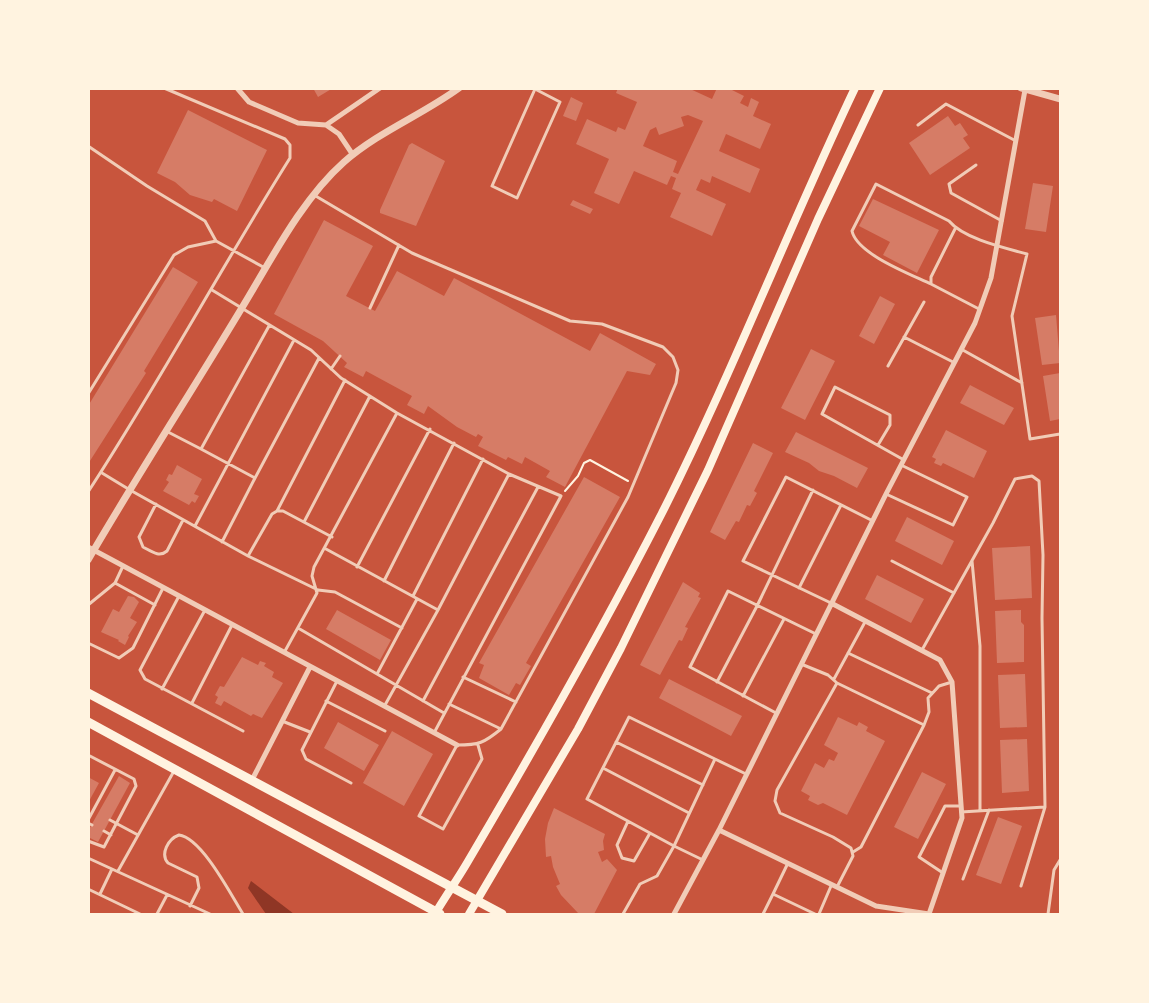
<svg xmlns="http://www.w3.org/2000/svg" width="1149" height="1003" font-family="Ubuntu,sans-serif">
<style>
.water{fill:#8f3625}
.building{fill:#d67c66;fill-rule:evenodd}
.lines{fill:none;stroke-linecap:round;stroke-linejoin:round}
.path{stroke:#fff3e0;stroke-width:2}
.service{stroke:#f1ccb7;stroke-width:3}
.minor{stroke:#f1ccb7;stroke-width:5}
.tertiary{stroke:#f1ccb7;stroke-width:7}
.primary{stroke:#fff3e0;stroke-width:8}
.trunk{stroke:#fff3e0;stroke-width:9}
</style>
<rect width="100%" height="100%" fill="#c8553d"/>
<!-- water -->
<path class="water" d="M251,881L294,914H266L248,888Z"/>
<!-- building -->
<path class="building" d="M313,88H333L318,97Z
M618,88H688L712,99L717,88H728L744,96L740,103L748,107L751,98L759,102L753,116L771,124L760,149L726,134L719,151L760,169L750,193L712,176L710,183L701,179L696,190L726,204L712,236L670,217L681,193L672,189L676,178L671,176L667,185L634,171L619,204L594,193L609,159L576,144L587,119L616,132L618,127L625,130L637,102L616,93ZM688,115L703,121L678,174L673,172L677,161L643,146L650,130L656,127L659,135L684,126L681,117Z
M571,97L583,103L576,121L563,116Z
M188,110L267,150L237,211L214,199L212,202L190,195L175,182L157,173Z
M948,116L955,126L960,123L968,135L963,138L970,148L930,175L909,143Z
M412,143L445,161L416,226L380,213V210L409,145Z
M1033,183L1053,186L1046,232L1025,229Z
M873,199L939,230L917,273L883,255L890,242L859,226Z
M573,200L593,209L590,214L570,205Z
M324,220L373,246L346,296L375,311L397,271L444,296L454,278L590,351L600,333L656,364L650,375L627,371L565,487L546,477L550,471L525,457L522,464L508,457L506,460L478,446L483,437L478,434L476,437L457,427L428,406L424,414L407,405L412,396L366,371L363,377L344,367L347,363L323,341L274,314Z
M173,267L198,282L144,371L146,373L88,464V406Z
M880,296L895,304L874,344L859,336Z
M1056,315L1060,363L1042,365L1035,318Z
M811,349L835,361L805,420L781,408Z
M1060,373V419L1050,421L1043,376Z
M970,385L1014,408L1004,425L960,403Z
M946,430L987,451L974,478L943,463L941,466L934,463L936,459L932,457Z
M796,432L868,468L857,488L834,476L819,471L809,463L785,452Z
M753,443L773,453L754,491L757,493L750,506L747,505L739,522L736,521L725,540L710,532Z
M177,465L202,479L194,494L199,496L195,503L192,501L189,505L163,491L169,482L166,480L169,474L172,475Z
M584,477L620,497L526,663L531,666L520,685L516,683L509,695L479,678L484,665L479,663Z
M907,517L954,541L942,565L895,541Z
M1030,546L1032,598L995,600L992,548Z
M877,575L924,599L911,623L865,599Z
M683,582L700,593L698,597L701,598L685,627L688,628L682,641L679,640L660,675L640,665Z
M128,596L134,597L139,602L130,618L137,622L128,636L129,637L125,645L118,641L119,640L101,632L113,609L119,612Z
M337,610L391,640L380,660L326,629Z
M1021,610V622L1024,625V662L997,663L995,611Z
M242,657L258,665L260,661L266,663L264,666L274,672L272,677L283,683L262,718L253,714L251,716L224,701L221,706L215,703L218,697L215,695L220,686L224,687Z
M1025,674L1027,727L1000,728L998,675Z
M669,679L742,716L731,736L659,698Z
M838,717L857,726L859,722L868,727L866,731L885,741L847,815L823,803L818,805L808,800L810,796L801,791L815,763L824,768L829,759L834,761L838,753L824,745Z
M338,722L379,745L364,771L324,748Z
M392,731L433,754L404,806L363,783Z
M1027,739L1029,791L1002,793L1000,740Z
M922,772L946,784L918,839L894,827Z
M119,776L130,783L98,842L88,837V831Z
M88,777L99,783L88,803Z
M554,808L605,834L603,841L604,850L598,852L602,862L607,859L617,870L594,914L578,913L561,895L556,886L560,884L553,867L551,856L546,857L545,839L548,823Z
M998,817L1022,826L1001,884L976,875Z"/>
<g class="lines">
<!-- path -->
<path class="path" d="M565,491L578,476L584,463L590,460L628,481"/>
<!-- service -->
<path class="service" d="M535,89L560,102L517,198L492,186L535,89L536,88
M918,125L946,104L1016,141
M88,146L147,186L205,221L216,241L265,268
M976,165L949,184L951,193L1002,221
M314,195L412,253L570,321L602,324L663,347L673,357L678,370L676,383L628,497L501,729C484,743 479,745 457,745L419,816L443,829L482,759L478,745
M955,229L931,277V284L979,309
M931,284C910,274 857,254 852,231L876,184L949,221C964,239 1005,248 1027,254L1012,316L1030,439L1060,434
M212,290L311,350L341,378L397,413L509,474L561,496L434,733
M370,308L399,245
M904,337L953,362
M961,349L1022,383
M888,366L924,302
M331,369L340,356
M88,394L174,255L188,247L216,241
M168,432L201,449L269,326
M878,445L890,425V415L835,387L822,414L904,460
M201,449L255,478L222,542
M102,473L130,490L248,556L318,590L335,592L402,628
M255,478L319,358
M88,492C159,383 221,268 290,158V145L285,139L164,88
M886,494L953,525L967,497L901,465
M156,504L139,537L143,547C151,551 159,558 167,551L183,520
M277,511L345,380
M304,522L370,396
M195,526L294,340
M326,549L438,610L385,705
M248,556L272,514L277,511H283L332,537
M892,561L954,593
M972,561L980,646V810
M357,567L430,429
M384,581L454,443
M115,583L155,605
M799,588L841,505
M179,596L140,670L145,679L243,731
M413,596L483,459
M831,603L743,561L786,477L873,521
M88,605L115,583L123,566
M438,610L509,474
M298,628L444,713
M88,643L119,658L133,648L163,588
M922,650L993,523L1015,479L1032,476L1039,481L1043,555L1042,618L1045,807L961,812
M285,651L317,593L312,576L314,567L397,413
M848,653L932,693
M801,664L828,675L837,683L777,790L775,801L780,813L833,837L851,848L853,856L837,887
M377,674L417,599
M463,677L516,702
M834,679L865,622
M337,681L302,750L306,759L351,783
M717,682L757,606L813,490
M837,683L924,725
M162,689L205,610
M743,696L784,619
M326,701L385,731
M423,701L538,487
M192,703L232,625
M449,704L501,729
M776,713L690,667L728,591L816,634
M629,717L715,759L674,846L587,799Z
M282,721L310,732
M616,742L703,785
M88,755L134,779L136,786L104,847L88,841
M715,759L746,774
M603,768L689,813
M88,820L115,770
M110,820L138,835
M628,821L617,845L622,858L634,861L650,833
M88,823L92,825
M104,831L111,835
M853,852L861,847L924,725L929,712L928,698L939,686L952,682
M88,858L210,914
M787,865L773,894L815,914
M118,871L174,771
M943,873L919,857L945,806H961
M963,879L989,810
M1021,886L1045,807
M88,889L140,914
M100,894L112,869
M190,906L199,888L197,877L168,863C160,854 168,839 179,835C202,838 231,895 243,914
M157,914L167,895
M623,914L640,884L657,876L674,846L703,860
M763,914L773,894
M819,914L831,886
M1048,914L1054,870L1060,860"/>
<!-- minor -->
<path class="minor" d="M237,88L249,102L298,123L326,125L339,134L353,155
M326,125L380,88
M88,547L457,745
M831,603L940,660L952,682L962,818L929,914
M252,780L310,667
M719,830L876,906L929,914
M674,914L719,830L886,494L975,323L991,278L1025,90"/>
<!-- tertiary -->
<path class="tertiary" d="M1021,88L1060,99
M88,560C137,476 190,394 240,311C270,262 301,200 344,162C378,132 422,115 459,88"/>
<!-- primary -->
<path class="primary" d="M435,914C445,897 457,880 467,863C535,748 601,632 662,513C732,374 788,229 855,88
M469,914L578,729L621,648L708,470L818,219L880,88"/>
<!-- trunk -->
<path class="trunk" d="M88,693L502,914
M88,722L440,914"/>
</g>
<!-- border -->
<rect width="1149" height="1003" fill="none" stroke="#fff3e0" stroke-width="180"/>
</svg>
